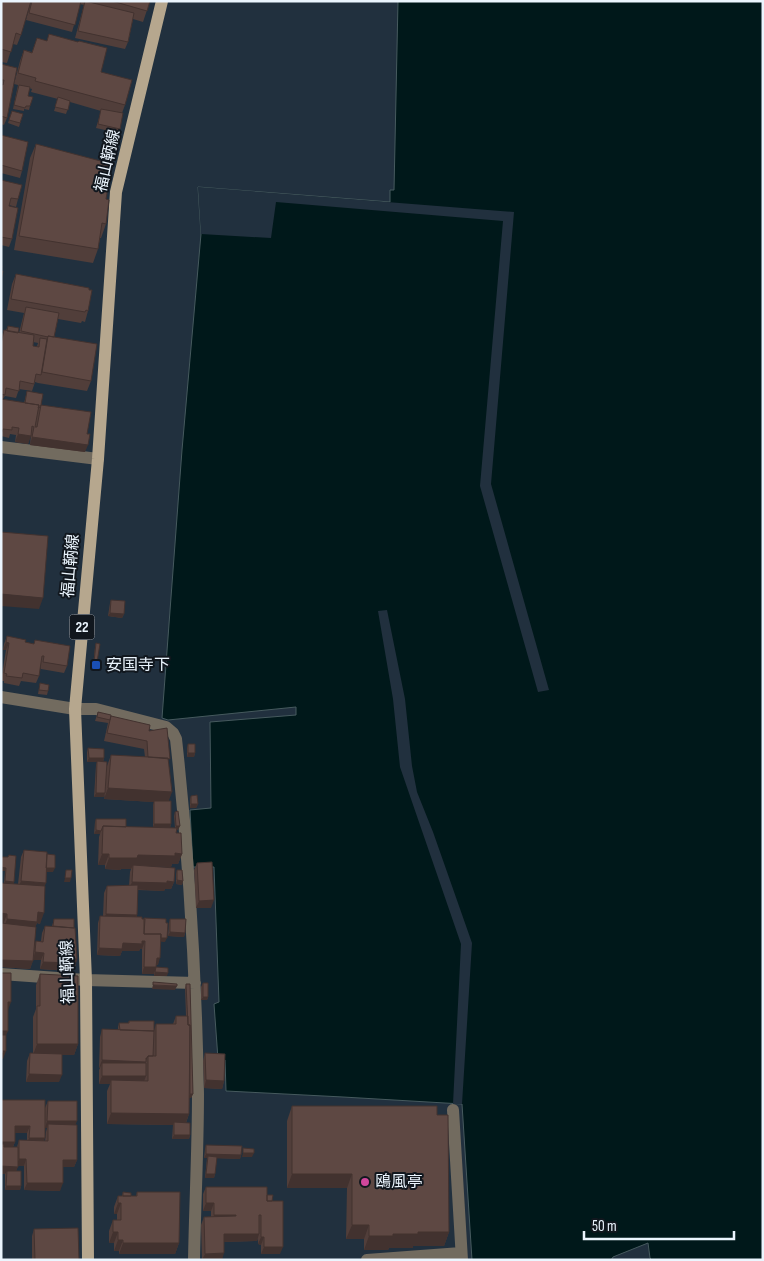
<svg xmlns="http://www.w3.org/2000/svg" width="764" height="1261" font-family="'Sofia Sans Condensed','Noto Sans JP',sans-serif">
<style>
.water{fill:#00181a;stroke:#465a5e}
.pier{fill:#21303e}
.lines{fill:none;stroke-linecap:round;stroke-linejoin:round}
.minor{stroke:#726b5f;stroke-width:12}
.primary{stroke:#b6a78e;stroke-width:12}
.wall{fill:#513e3a;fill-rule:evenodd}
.shaded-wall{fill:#42322f}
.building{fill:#5e4843;stroke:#42322f}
.transit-dot{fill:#1a4fb4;stroke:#11171e;stroke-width:2}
.hotel-dot{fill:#d1479c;stroke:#11171e;stroke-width:2}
.labels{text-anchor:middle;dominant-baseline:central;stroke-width:4;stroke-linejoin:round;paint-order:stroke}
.shield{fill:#11171e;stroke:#aab2bb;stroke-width:1}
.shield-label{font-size:15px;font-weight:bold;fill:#ebf5fe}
.street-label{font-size:16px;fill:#ebf5fe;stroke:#11171e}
.poi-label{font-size:16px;fill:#ebf5fe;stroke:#11171e;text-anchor:start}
</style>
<rect width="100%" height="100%" fill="#21303e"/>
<!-- water -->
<path class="water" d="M398,1H763V1260H652L650,1258L648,1243L613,1257L611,1260H472L462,1104L343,1097L226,1091L225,1060L218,1059L214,1004L219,1002L214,867H193L190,810L211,808L210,722L296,715V707L168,720L162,718L182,450L201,234L198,187L390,202V190H394Z"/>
<!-- pier -->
<path class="pier" d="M198,187L514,212L491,484L549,690L538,692L480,486L503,221L276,202L271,238L201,234Z
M387,610L405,699L412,766L417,792L433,832L472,943L462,1104H453L461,944L400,767L393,699L378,611Z"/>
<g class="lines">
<!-- minor -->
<path class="minor" d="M1,447L98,459
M1,697L75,709H96L166,727L173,733L176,739C189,857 196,975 198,1094C198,1149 195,1204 194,1260
M1,974L86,980L195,983
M453,1110L462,1260
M367,1260L461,1253"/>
<!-- primary -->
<path class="primary" d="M88,1260L86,980L75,709L98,459L116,192L162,1"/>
</g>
<!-- wall -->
<path class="wall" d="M1,1L21,35L17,45L13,44L7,63L1,62Z
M31,1H150L143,22L133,19L128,42L125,49L75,38L84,5L80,4L72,32L26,20Z
M49,34L101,72L125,105L122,113L120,129L118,133L96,128L101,111L70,102L66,114L54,111L58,99L31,92L32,89L29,88L28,96L30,106L29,110L24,109V111L13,109L18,85L14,84L20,61L24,50L32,52L37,38L47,41Z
M1,64L17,68L7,118L4,125L1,124Z
M12,111L23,114L19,127L8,123Z
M1,135L22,171L20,178L1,173Z
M36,144L106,199V224L101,238H100L98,249L93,263L14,250L30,158Z
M1,180L18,199L16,207L9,205L12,239L9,247L1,245Z
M16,274L88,311L85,322L82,321L81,323L58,319L54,337L91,381L87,391L38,383L35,382L32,391L19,389L16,398L5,396L3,399L24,403L27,391L41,405L85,452L30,445L31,434L28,444L15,442L16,435L10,434L9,438L1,436V337L4,330H6L8,326L19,333L24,313L7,310L12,284ZM33,342L38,343L37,346H33Z
M111,600L124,614L122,618L108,616L110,603Z
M7,636L25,642L34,644L35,640L67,666L64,673L41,669V663L39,676L36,683L21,681L19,686L4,683V681H1L6,650H3L4,644Z
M96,643V666H93L95,647Z
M40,683L48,691L47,695L38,694Z
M98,712L149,731L169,763V801L171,824L170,828H175L174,816L175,812L178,830H176V833L182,854L178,864H172L171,867L147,866L174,882L171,889H165L164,891L138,890L137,917L142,919L165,942L161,941L158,965H156V967L167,976H154V974H142V949H140L139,951H122L120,956L97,955L98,923L100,916H103L104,893L107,886H129L130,872L131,869H121L120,870L105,869V865H98L99,837L100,834H94L95,822L96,819L126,827H153V805L154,802L104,799L105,795L104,797H94L96,765L97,762H87V752L88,748L104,758L103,762L107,766L111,755L145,757L144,749L104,741L108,723L95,721Z
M188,744L195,753L194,757H187V748Z
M191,796L198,804L196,808H190V799Z
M24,850L47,854L53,872H46L40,924L37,923L35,927L34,946L36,941H41L42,933L45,926H52L54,919L77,959L75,967L72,966L70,971L40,969L41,960H33L30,969L1,967V883L4,884L5,871H1V857H8L9,855L14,882L13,884H18L21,857Z
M197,863L211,908H196L194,870Z
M177,870L183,881L182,885L176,884V874Z
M170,919L185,933L184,937L168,936L169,923Z
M40,974L78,1044L74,1055H62L59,1082H26L27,1061L30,1053H33V1017L36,1009V985Z
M203,983L208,997L207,1000H201V987Z
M186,984L193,1094L191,1098H189V1114L186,1123L190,1135L189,1139H172L173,1125L107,1124V1091L110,1084H99V1070L100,1068H99L100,1037L102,1029L118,1030V1027L119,1023H128L129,1021L154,1031L156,1024H173L176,1016H186L185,988Z
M205,1053L224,1081L222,1089L204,1088L203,1061Z
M1,1100L45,1108L48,1101L76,1125L77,1160L74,1167H63L60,1191L24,1190V1166H18L16,1171L21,1186L20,1190H5V1174H1ZM45,1128H47L46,1132L45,1141H44ZM15,1133H27V1140H19L17,1147H13L15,1142Z
M292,1106L437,1115L449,1232L444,1246H413V1248H389L388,1250H364V1239H346L347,1188H287V1121Z
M206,1145L241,1155L240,1159L216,1158L215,1174L214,1178H205L207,1158H204L205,1149Z
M206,1187L267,1195L272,1201L280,1254H261V1245L258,1244V1238L257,1241L224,1242L222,1260H202L201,1225L204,1217H211V1211H203V1194Z
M123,1192L131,1196H136L137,1192L179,1243L175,1254H119V1251H114V1243H109V1231L113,1220H117V1214H114V1207L118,1196H122Z
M34,1229L79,1260H32V1236Z"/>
<!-- shaded-wall -->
<path class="shaded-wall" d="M18,434L31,436L28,444L15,442Z
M32,437L88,445L85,452L30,445Z
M1,594L43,598L39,609L1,606Z
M110,613L124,614L122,618L108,616Z
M6,642L9,643L6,650H3Z
M94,662H97L96,666H93Z
M188,753H195L194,757H187Z
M89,758H104L103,762H87Z
M108,788L172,792L168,803L104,799Z
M96,793H105L104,797H94Z
M191,804H198L196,808H190Z
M154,824H171L170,828L153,827Z
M176,826H180L178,830H175Z
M96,830L101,831L100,834H94Z
M175,853L182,854L178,864H172L171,867L133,865L131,869H121L120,870L105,869L109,858H124L138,855Z
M102,854H109L105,865H98Z
M1,867L6,868L5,871H1Z
M46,868H55L53,872H44Z
M65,878H71L70,882H64Z
M177,880L183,881L182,885L176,884Z
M5,881L14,882L13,886L4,885Z
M21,881L46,883L43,891L18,888Z
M167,881L174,882L171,889H165L164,891L129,889L132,882Z
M214,900L211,908H196L199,901Z
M38,912L44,913L40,924L37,923L33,933L3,930L7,919Z
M1,913L7,914L3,925L1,924Z
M106,914L137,915L135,922L103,921Z
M170,932L185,933L184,937L168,936Z
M143,937L167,938L165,942L142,940Z
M142,941H145L142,949H140L139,951H122L120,956L97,955L99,948L123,943Z
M35,952L44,953L41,960H33Z
M157,958H160L158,965H154Z
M74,959H77L75,967L72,966L70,971L40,969L43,962Z
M1,960L33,961L30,969L1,967Z
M144,967H156L154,974H142Z
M155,972L168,973L167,976H154Z
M153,985L177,986L175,990L152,989Z
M203,997H208L207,1000H201Z
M8,1002H11L8,1010H5Z
M1,1031H8L5,1038H1Z
M37,1044H78L74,1055H33Z
M3,1051H6L3,1059H2L1,1060V1053Z
M147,1058L143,1069L102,1063L100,1068H99L102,1060Z
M29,1074L62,1075L59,1082H26Z
M102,1076H146L143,1084L111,1080L110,1084H99Z
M206,1080L224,1081L222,1089L204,1088Z
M190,1094H193L191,1098H188Z
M111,1113L189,1114L185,1125L174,1122L173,1125L107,1124Z
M47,1121H77L74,1129L48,1124L47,1128H45Z
M15,1126H30L27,1133H12Z
M174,1135H190L189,1139H172Z
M29,1138H45L42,1146H27Z
M1,1142H15L12,1149H1Z
M243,1153H254L252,1157H242Z
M206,1154L241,1155L240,1159L208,1158V1156L207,1158H204Z
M19,1159H26L24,1166H16Z
M63,1160H77L74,1167H61Z
M1,1166L18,1167L15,1174L7,1171L5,1174H1Z
M206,1174H215L214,1178H205Z
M292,1174H352L347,1188H287Z
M27,1183H63L60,1191L24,1190Z
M6,1186H21L20,1190H5Z
M118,1203H121L117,1214H114Z
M206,1203H214L211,1211H203Z
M214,1215H236L233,1223L211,1222Z
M352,1225H369L364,1239H346Z
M113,1232H118L114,1243H109Z
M418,1232H449L444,1246H413V1248H389L388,1250H364L369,1236Z
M224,1234H259L257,1241L221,1242Z
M261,1237H264L261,1245L258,1244Z
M118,1240H123L119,1251H114Z
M123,1243H179L175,1254H119Z
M264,1247H283L280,1254H261Z
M224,1253L222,1260H202L205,1254Z"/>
<!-- building -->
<path class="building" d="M1,1H31L21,35L16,33L11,52L1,49Z
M32,1H81L75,25L29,13Z
M85,1L134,13L128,42L78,31Z
M112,1H150L147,11Z
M49,34L78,42L79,41L107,48L101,72L132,80L125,105L35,81L36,78L18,73L24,50L32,53L37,38L47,41Z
M1,64L17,68L7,118L1,116V84L3,85L4,80H1Z
M19,85L30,87L28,96L33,97L30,106H26L25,108L14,105Z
M58,97L70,101L68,110L55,107Z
M101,109L123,113L120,129L98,124Z
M12,111L23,114L20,123L9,120Z
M1,135L28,142L22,171L1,165Z
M36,144L112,164L106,199L109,200L106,224L102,223L98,249L19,236Z
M1,180L22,185L18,199L11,198L9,206L18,208L12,239L1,237Z
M1,265L2,266L1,271H3L1,280Z
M16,274L89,288V290H92L88,311L86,310L85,312L11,299Z
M26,307L59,313L54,337L48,336V337L21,331Z
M8,326L19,328L18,333L7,331Z
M4,330L34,335L33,346L39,347L40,338L47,339L41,375L36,374L34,384L20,381L19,391L6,388L5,395L1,394V344Z
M48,336L97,344L91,381L42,372Z
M27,391L43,394L41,405L39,408H38L39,405L25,403Z
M1,399L39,405L35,427H37L41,405L91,412L87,434H90L88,445L32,437L34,427L32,426L31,436L18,434L19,428L12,427V430L3,429L2,432H1Z
M1,532L48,536L43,598L1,594Z
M111,600L125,601L124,614L110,613Z
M7,636L26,640L25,642L34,644L35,640L70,646L67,666L43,662L44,656H42L39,676L23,673L22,678L6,676L7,674L4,673L9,643L6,642Z
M96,643L100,644L97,662H94Z
M40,683L49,685L48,691L39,690Z
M98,712L111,715L110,720L97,717Z
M111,716L150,725L149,731L167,728L170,759L148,757L147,741L107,733Z
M188,744H195V753H188Z
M88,748L104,749V758H89Z
M111,755L168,758L172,792L108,788Z
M97,761L107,762L105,793H96Z
M197,795L198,804H191V796Z
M154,801H171V824H154Z
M178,811L180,826H176L175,812Z
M96,819H126V827L103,826L101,831L96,830Z
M103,826L177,828L176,833H181L182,854L175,853V856L138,855L137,858H109V854H102Z
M24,850L47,852L46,883L21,881Z
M47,854L55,855V868H46Z
M9,855L16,856L14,882L5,881L6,868L1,867V857H8Z
M212,862L214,900L199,901L197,863Z
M133,865L175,868L174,882L167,881V883L132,882Z
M66,870H72L71,878H65Z
M177,870H182L183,881L177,880Z
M1,883L45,886L44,913L38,912L37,922L7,919V914L1,913Z
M138,885L137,915L106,914L107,886Z
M100,916L142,917V919H145L144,934H161L160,958H157L156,967H144L145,941H142V944L123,943L122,949L99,948Z
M144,918L166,919V923H168L167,938H161V934H144Z
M54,919H74V928L53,926Z
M170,919H186L185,933L170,932Z
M1,923L36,927L33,961L1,960Z
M45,926L75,928L77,959H74L73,963L43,962L44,953L35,952L36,941L43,942Z
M156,967L168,968V973L155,972Z
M1,973H11V1002H8V1031H1Z
M40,974L78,976V1044H37V1006H40Z
M153,982L177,984V986L153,985Z
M203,983H208V997H203Z
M186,984H190L193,1094H190V1025H188Z
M176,1016H188V1025H190L189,1114L111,1113V1080L148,1081V1056H156V1024H176Z
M129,1021H154V1031L120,1030L119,1023H129Z
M102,1029L154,1031L153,1056H148L147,1058H146V1062L102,1060Z
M1,1035H6V1051H3L4,1053H1Z
M30,1053L62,1054V1075L29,1074Z
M205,1053L225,1054L224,1081L206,1080Z
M102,1063H146V1076H102Z
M1,1100H45V1138H29L30,1126H15V1142H1Z
M48,1101H77V1121H47Z
M292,1106H437V1115H448L449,1232H418V1234H393V1236H369V1225H352V1174H292Z
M174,1122L190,1123V1135H174Z
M48,1124L77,1125V1160H63V1183H27L26,1159H19V1140L48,1141Z
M1,1144H4V1147H18V1167L1,1166Z
M206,1145L242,1146L241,1155L206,1154Z
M243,1148L254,1149V1153H243Z
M208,1156L217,1157L215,1174H206Z
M7,1171H21V1186H6Z
M206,1187H267V1201H283V1247H264V1237H261V1215H259V1234H224V1253L205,1254L204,1217L236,1216V1215H214V1203H206Z
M123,1192L131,1193V1196H123Z
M137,1192H180L179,1243H123V1240H118V1232H113V1220H121V1203H118V1196H137Z
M267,1195H273L272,1201H267Z
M78,1228L79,1260H35L34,1229Z"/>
<!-- markers -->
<rect class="transit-dot" x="91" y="660" width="10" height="10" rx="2.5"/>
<circle class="hotel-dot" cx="365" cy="1182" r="5"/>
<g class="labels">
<!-- shield labels -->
<rect class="shield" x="69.5" y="614.5" width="25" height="25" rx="4"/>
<g class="shield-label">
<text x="82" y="627">22</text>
</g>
<!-- street labels -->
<g class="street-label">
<text transform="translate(108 161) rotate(-77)">福山鞆線</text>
<text transform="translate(71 566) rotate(-85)">福山鞆線</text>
<text transform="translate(68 972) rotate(-92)">福山鞆線</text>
</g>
<!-- poi labels -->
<g class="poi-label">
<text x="106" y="665">安国寺下</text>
<text x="375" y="1182">鴎風亭</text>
</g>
</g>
<!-- border -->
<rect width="764" height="1261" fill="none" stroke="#ebf5fe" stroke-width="5"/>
<!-- scale -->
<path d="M584 1231v8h150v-8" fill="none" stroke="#ebf5fe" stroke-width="2.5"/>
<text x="592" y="1231" font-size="15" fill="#ebf5fe" stroke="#11171e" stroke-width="4" paint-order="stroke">50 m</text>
</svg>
